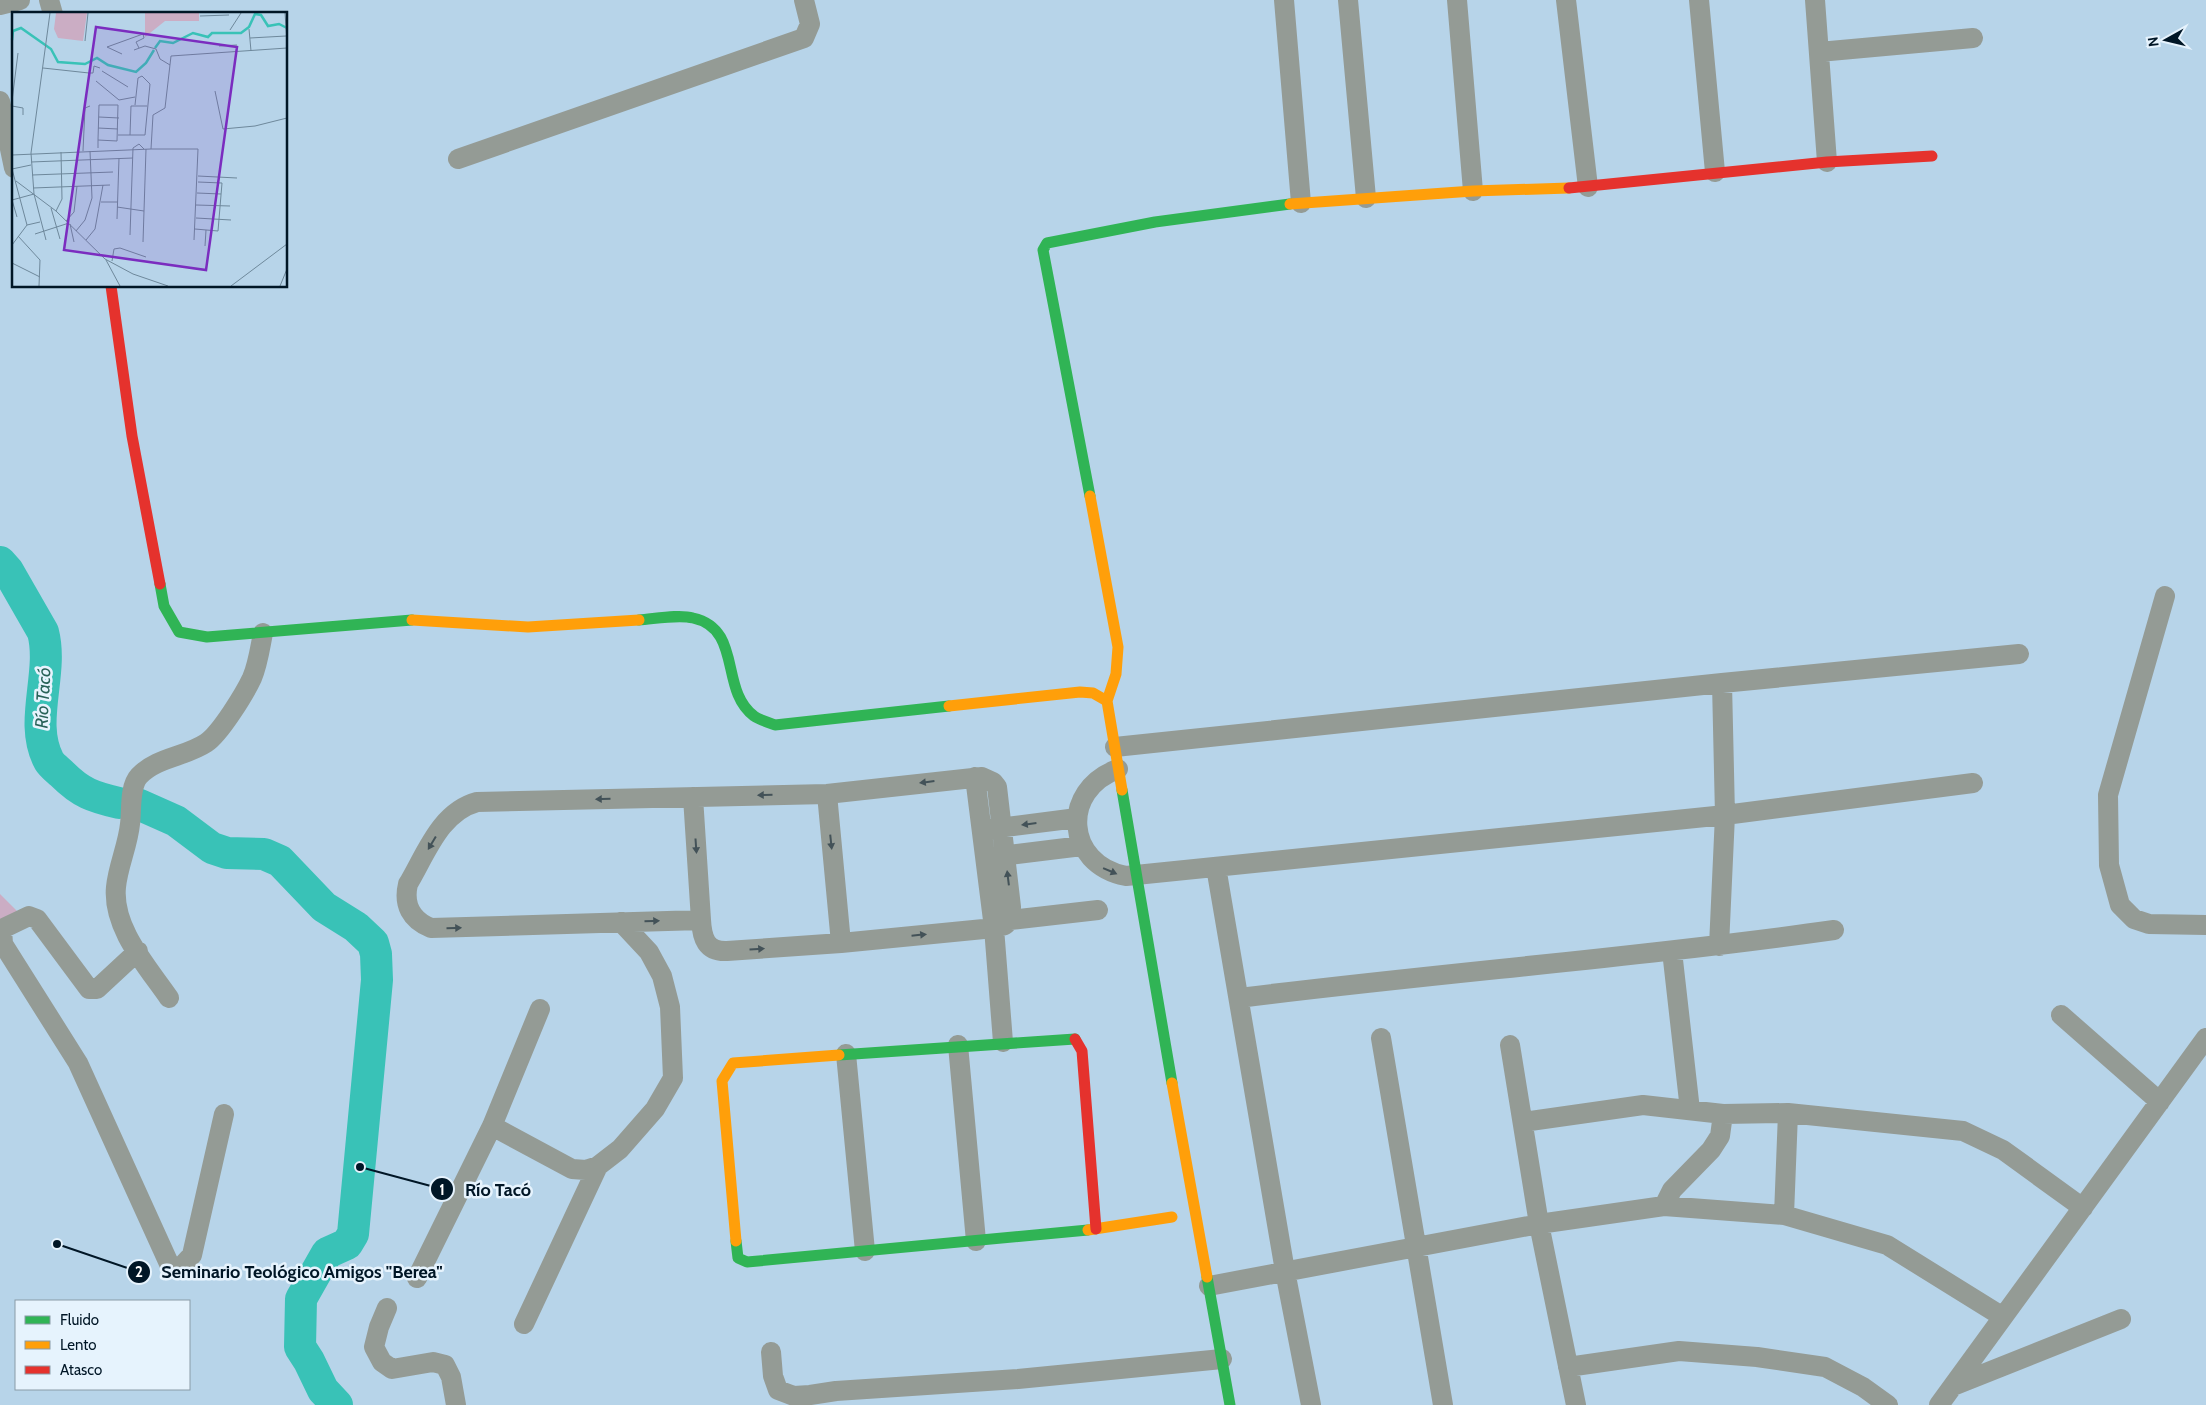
<svg xmlns="http://www.w3.org/2000/svg" width="2206" height="1405" font-family="Cabin,sans-serif">
<style>
.green{fill:#cbadc4}
.lines{fill:none;stroke-linecap:round;stroke-linejoin:round}
.river{stroke:#39c2b7;stroke-width:32}
.street{stroke:#949b95;stroke-width:20}
.fast{stroke:#30b455;stroke-width:11}
.slow{stroke:#ff9f0a;stroke-width:11}
.jam{stroke:#e5322d;stroke-width:11}
.oneway{fill:#435258}
.labels{text-anchor:middle;dominant-baseline:central;stroke-width:5;stroke-linejoin:round;paint-order:stroke}
.water-label{font-size:18px;font-style:italic;fill:#286258;stroke:#e6f3fd}
.inset-river{fill:none;stroke:#39c2b7;stroke-width:2.5}
.inset-road{fill:none;stroke:#6e889b;stroke-width:1}
.view{fill:#7b2cbf;fill-opacity:0.15;stroke:#7b2cbf;stroke-width:2.5}
.inset-edge{fill:none;stroke:#001626;stroke-width:2.5}
.leader{fill:none;stroke:#001626;stroke-width:2}
.callout-dot{fill:#001626;stroke:#e6f3fd;stroke-width:2}
.mark-label{font-size:15px;text-anchor:middle;font-weight:bold;fill:#fff}
.callout-label{font-size:18px;text-anchor:middle;font-weight:bold;fill:#001626;stroke:#e6f3fd;stroke-width:5;stroke-linejoin:round;paint-order:stroke}
</style>
<rect width="100%" height="100%" fill="#b7d4e9"/>
<!-- green -->
<path class="green" d="M0,894L23,917L0,919Z"/>
<g class="lines">
<!-- river -->
<path class="river" d="M0,562L8,571L43,632C54,674 28,722 49,761C52,766 58,770 62,774C81,793 93,797 119,803
M140,805L176,821L212,848L227,853L264,854L280,861L324,907L356,927L373,943L376,954L377,980L353,1234L347,1244L327,1253L301,1299L300,1347L309,1361L323,1390L337,1405"/>
<!-- street -->
<path class="street" d="M49,0L53,14
M1284,0L1301,203
M1348,0L1366,198
M1457,0L1473,191
M1566,0L1588,187
M1699,0L1715,172
M1815,0L1827,162
M0,5L20,0
M1819,52L1973,38
M0,101L14,168
M458,159L804,38L810,24L804,0
M2165,596L2108,795L2109,865L2120,905L2134,919L2149,924L2206,925
M1115,747L1722,683L2019,654
M1118,769C1060,790 1065,864 1126,876L1725,815L1973,783
M975,777L994,928L1003,1042
M827,794L841,943
M693,797L701,920C702,938 706,952 727,951L841,943L994,928L1005,925L1010,920L1011,907L997,787L993,782L982,777L827,794L477,802C440,812 426,854 408,884C403,905 411,920 431,928L701,920
M990,829L1077,818
M992,857L1082,846
M1216,867L1285,1271L1311,1405
M1010,920L1098,910
M1719,946L1725,815L1722,683
M138,951L97,989H89L37,919L29,916L2,929L3,944L78,1063L171,1268L179,1269L192,1255L224,1114
M1672,951L1690,1110
M169,998C147,966 112,928 116,887C118,866 128,845 130,824C132,810 129,787 139,776C157,757 185,757 206,743C220,734 245,693 252,678C258,664 260,648 263,633
M1239,998C1437,973 1636,958 1834,930
M2061,1015L2160,1102
M1381,1038L1443,1405
M958,1045L976,1241
M1510,1045L1539,1224L1576,1405
M846,1054L865,1251
M1523,1122L1643,1105L1723,1114L1788,1113L1963,1131L2003,1150L2083,1208
M492,1126L572,1169L586,1170L598,1166L620,1149L655,1109L673,1078L670,1007L662,976L649,952L621,922
M1664,1206L1672,1190L1711,1150L1720,1136L1723,1114
M1784,1215L1788,1113
M417,1278L492,1126L540,1009
M1209,1286L1539,1224L1664,1206L1784,1215L1887,1245L2003,1317
M387,1308L379,1327L374,1347L382,1362L392,1369L433,1362L445,1365L451,1377L456,1405
M524,1324L598,1166
M771,1352L773,1376L778,1390L794,1396L810,1395L836,1391L1018,1379L1222,1359
M1568,1367L1679,1351L1757,1357L1825,1367L1863,1387L1888,1405
M1953,1386L2121,1319
M1939,1405L2206,1038"/>
<!-- fast -->
<path class="fast" d="M1090,496L1043,250L1047,243L1155,222L1290,204
M160,584L164,606L179,632L207,637L412,620
M639,620C654,619 679,614 693,618C743,629 719,690 754,716C759,720 768,722 775,725L949,706
M1122,790L1172,1083
M839,1055L1075,1039
M736,1241L738,1258L747,1262L1088,1230
M1207,1277L1230,1405"/>
<!-- slow -->
<path class="slow" d="M1290,204L1473,191L1569,188
M1090,496L1118,647L1116,674L1107,701
M412,620L528,627L639,620
M949,706L1080,692L1093,693L1107,701L1122,790
M1172,1083L1207,1277
M1088,1230L1172,1217
M736,1241L722,1081L733,1063L839,1055"/>
<!-- jam -->
<path class="jam" d="M1569,188L1827,162L1932,156
M111,286L132,436L160,584
M1075,1039L1082,1051L1096,1229"/>
</g>
<!-- one-way arrows -->
<defs><path id="oneway-solid" d="M-6-.8H1V-3.2L6.5 0L1 3.2V.8H-6Z" transform="scale(1.25)"/></defs>
<g class="oneway">
<use href="#oneway-solid" transform="translate(927 782) rotate(173)"/>
<use href="#oneway-solid" transform="translate(765 795) rotate(179)"/>
<use href="#oneway-solid" transform="translate(603 799) rotate(179)"/>
<use href="#oneway-solid" transform="translate(1029 824) rotate(173)"/>
<use href="#oneway-solid" transform="translate(831 842) rotate(84)"/>
<use href="#oneway-solid" transform="translate(432 843) rotate(121)"/>
<use href="#oneway-solid" transform="translate(696 846) rotate(86)"/>
<use href="#oneway-solid" transform="translate(1110 871) rotate(23)"/>
<use href="#oneway-solid" transform="translate(1008 878) rotate(-97)"/>
<use href="#oneway-solid" transform="translate(652 921) rotate(-2)"/>
<use href="#oneway-solid" transform="translate(454 928) rotate(-2)"/>
<use href="#oneway-solid" transform="translate(919 935) rotate(-6)"/>
<use href="#oneway-solid" transform="translate(757 949) rotate(-4)"/>
</g>
<g class="labels">
<!-- water labels -->
<g class="water-label">
<text transform="translate(43 698) rotate(-87)">Río Tacó</text>
</g>
</g>
<!-- overview -->
<g transform="translate(12 12)">
<rect width="275" height="275" fill="#b7d4e9"/>
<path d="M44,1H75L71,29L46,26L42,17ZM133,1H187V9H153L133,25Z" fill="#cbadc4"/>
<path class="inset-river" d="M0,28L1,19L9,16L39,37L46,50L73,52L85,46L96,53L124,60L134,51L142,38M143,36L148,29L161,31L181,21L196,25L200,21H229L237,15L243,2L249,3L256,14L267,12L275,16"/>
<path class="inset-road" d="M273,1L275,29M188,4L217,3M237,17L239,39M218,18L229,1M238,26L274,24M73,29L76,1M207,34L225,33M122,38L133,34L144,37L148,47L158,53M110,42L95,35L131,22L132,26L124,30L127,36M31,56L77,61H81L82,54L88,56M90,59L116,75M84,69L107,88L123,85M203,79L211,117L243,114L275,106M0,89L6,41M123,93L126,66L130,64L138,72L133,123M0,94L11,96V103M87,105L107,106M86,116L106,117M106,123H133M118,123L119,94H135M86,128L105,129L106,93H87L86,128V136M139,137H186L182,228M71,139L73,96L78,94M0,143L139,137L141,103L153,96L159,44L275,36M19,150L121,146M0,157L15,213M0,157L19,153M20,163L101,160M186,164L225,166M4,169L44,199L93,247L121,262L156,274M21,176L98,173M185,181L209,182M0,188L22,182M0,188L5,205M89,190H106M184,193L218,194M105,195L132,199M39,196L48,227M44,199L50,187L49,140M184,206L219,208M105,207L107,146M54,209L62,200L65,174M58,212L62,230M183,217L206,219L210,171L186,170M64,219L73,208L80,186L78,139M23,222L57,211M118,223L121,136L127,132L132,137M6,224L28,248L27,274M34,228L22,182L19,141L38,1M74,228L83,217L91,173M131,230L134,137M0,233L15,213L28,210M193,234L194,218M94,248L108,274M100,249L102,237L108,236L134,245M0,251L28,265M219,274L275,232M268,274L275,257"/>
<path class="view" d="M84,15L225,35L194,258L52,238Z"/>
<rect width="275" height="275" class="inset-edge"/>
</g>
<!-- callouts -->
<path class="leader" d="M360 1167L442 1189M57 1244L139 1272"/>
<g class="callout-dot">
<circle cx="360" cy="1167" r="5"/>
<circle cx="57" cy="1244" r="5"/>
<circle cx="442" cy="1189" r="12"/>
<circle cx="139" cy="1272" r="12"/>
</g>
<g class="mark-label">
<text x="442" y="1195">1</text>
<text x="139" y="1277">2</text>
</g>
<g class="callout-label">
<text x="498" y="1196">Río Tacó</text>
<text x="302" y="1278">Seminario Teológico Amigos "Berea"</text>
</g>
<!-- legend -->
<rect x="15" y="1300" width="175" height="90" fill="#e6f3fd" stroke="#8a9ba7"/>
<rect x="25" y="1316" width="25" height="8" fill="#30b455" stroke="#8a9ba7"/>
<text x="60" y="1325" font-size="15" fill="#001626">Fluido</text>
<rect x="25" y="1341" width="25" height="8" fill="#ff9f0a" stroke="#8a9ba7"/>
<text x="60" y="1350" font-size="15" fill="#001626">Lento</text>
<rect x="25" y="1366" width="25" height="8" fill="#e5322d" stroke="#8a9ba7"/>
<text x="60" y="1375" font-size="15" fill="#001626">Atasco</text>
<!-- north arrow -->
<g transform="translate(2166 40) rotate(262)" stroke="#e6f3fd" stroke-width="4" paint-order="stroke">
<path d="M0-4L9 19L0 12L-9 19Z" fill="#001626"/>
<text y="-8" font-size="14" font-weight="bold" text-anchor="middle" fill="#001626">N</text>
</g>
</svg>
